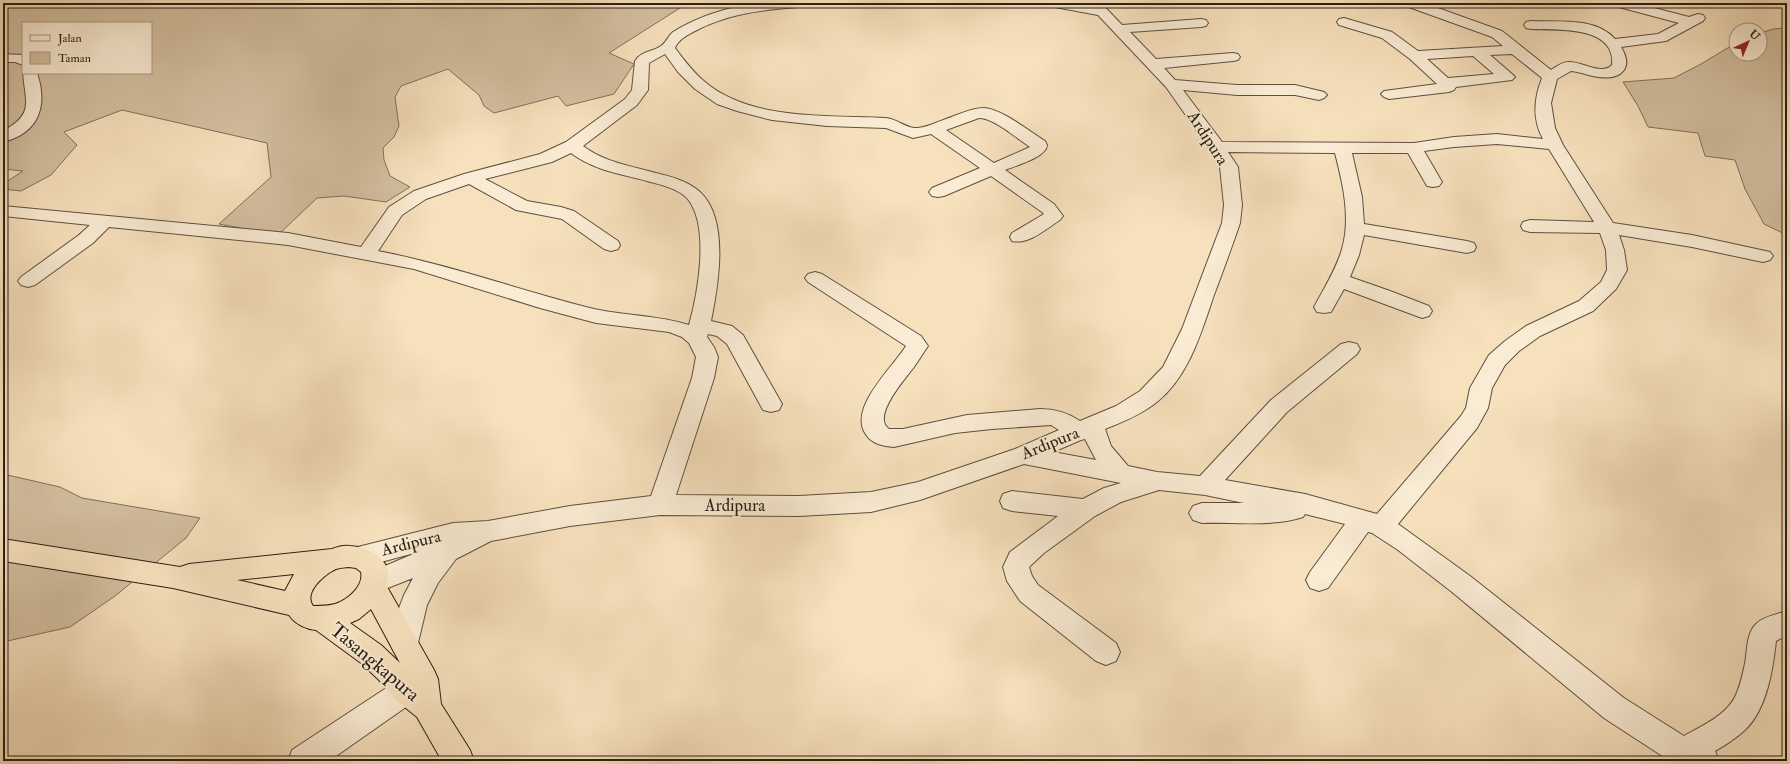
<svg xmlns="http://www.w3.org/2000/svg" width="1790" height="764" font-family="'IM FELL Double Pica',serif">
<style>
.green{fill:#d4c0a1;stroke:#7f705c;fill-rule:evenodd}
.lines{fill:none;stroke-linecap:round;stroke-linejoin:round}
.minor-casing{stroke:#5d5040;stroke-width:2}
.highway-casing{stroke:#2a2016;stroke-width:2}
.minor{fill:#faecd4;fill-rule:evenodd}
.highway{fill:#f7e1bd;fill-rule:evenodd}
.labels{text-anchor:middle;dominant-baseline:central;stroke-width:3.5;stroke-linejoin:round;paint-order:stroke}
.street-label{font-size:17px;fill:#2a2016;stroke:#faecd4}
.near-street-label{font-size:20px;fill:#2a2016;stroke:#faecd4}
</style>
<rect width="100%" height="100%" fill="#f7e1bd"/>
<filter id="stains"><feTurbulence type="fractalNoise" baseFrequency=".005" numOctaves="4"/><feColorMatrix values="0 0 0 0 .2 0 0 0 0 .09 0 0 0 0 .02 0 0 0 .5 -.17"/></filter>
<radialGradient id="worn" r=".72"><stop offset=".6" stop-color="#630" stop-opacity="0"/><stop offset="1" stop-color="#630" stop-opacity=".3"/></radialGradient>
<!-- green -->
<path class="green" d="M3,3H683V6L609,53L634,64L614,94L566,106L558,96L494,113L484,106L479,95L448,69L401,86L395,97L399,126L394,137L383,148L384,160L390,176L410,187L386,202L344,196L317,198L278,235L219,224L271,177L267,143L122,110L64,132L77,145L51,175L21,191L3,189V184L23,171L3,169ZM23,23H151V73H23Z
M1787,28V235L1764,224L1745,189L1735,160L1705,156L1698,133L1648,127L1638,106L1623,82L1674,78L1701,64L1736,43V54H1760V33L1773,29Z
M3,474L60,487L82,498L200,518L186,538L115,596L70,627L3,642Z"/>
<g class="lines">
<!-- minor casing -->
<g class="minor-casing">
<path id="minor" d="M758,3H805L803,6L798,7C761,10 726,14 693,32C686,36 678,40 675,48C684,60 693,72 705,82C751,121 829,115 886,118C896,119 905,127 914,128C924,129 937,122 946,119C958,115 971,108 984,108C1002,109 1030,132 1045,141L1047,145C1047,157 1015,166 1005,170L1054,204L1063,216L1060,220C1047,228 1029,245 1012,241L1010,237L1012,233L1044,214L1042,212L991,176L944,196L938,197L932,196L929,192L932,188L980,168L931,134L913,138L886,128L827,126L772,120L737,111L717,104L695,89L678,72L665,54L649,63L648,90L637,105L583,146C604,162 631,166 656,173C672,177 688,181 700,192C730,220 718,286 711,321L732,326L743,335L782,404L779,410L771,412L763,410L727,344L717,336L708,334L707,337L714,347L718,357L714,378L676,495L799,496L871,492L918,482L1015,449L1059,430L1051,425L992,429L955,433L894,447C883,446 871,444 865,433C849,407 893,367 906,346L808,282L805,278L808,274L815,272L822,274L921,336L928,346C923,353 919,360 914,367C905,379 871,417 889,429H903L967,415L1040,409C1056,409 1068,413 1080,421L1116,406L1140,391L1163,367L1182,329L1222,223L1224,205L1220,167L1209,148L1166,87L1098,15L1055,7L1050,6L1048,3H1078L1089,5L1087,3H1101L1122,25L1201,19L1206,20L1208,23L1206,26L1201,27L1130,32L1156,59L1233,53L1238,54L1240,57L1238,60L1233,61L1164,68L1175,80L1237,85H1295L1324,92L1327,95L1324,98L1319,100L1295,95H1237L1183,90L1222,142L1414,143L1454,137L1497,134L1543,139C1532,119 1534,98 1542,78L1512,54L1490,55L1512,74L1515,77L1512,80L1456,87L1454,90L1449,92L1389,99L1384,97L1381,94L1384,91L1437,84L1410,59L1382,38L1339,25L1337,22L1339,19L1344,18L1392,32L1418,51L1503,46L1492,37L1406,6L1404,3H1424L1502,31L1551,70C1556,67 1562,62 1568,62C1582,61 1601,76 1612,65C1616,25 1556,30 1531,29L1526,28L1524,25L1526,22L1531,21C1558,22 1596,17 1615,39L1658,34L1679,23L1615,6L1613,3H1635L1689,17L1698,14L1703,15L1705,18L1703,21L1666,41L1621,47C1634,68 1621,80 1599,77C1589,76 1581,72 1571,71L1557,79L1551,103L1555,128L1563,145L1613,223L1692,235L1770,252L1773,256L1770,260L1763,262L1692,247L1619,235L1624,250L1627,270L1616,289L1593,311L1540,336L1519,351L1505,365L1492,388L1488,408L1477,428L1398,524L1470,576L1624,698L1684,736C1702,726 1725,716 1735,697C1739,689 1742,677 1744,668C1748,654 1745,635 1756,624C1763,617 1778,614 1787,611V635L1776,641C1773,669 1767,709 1745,730C1736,738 1726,745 1715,751L1719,761H1670L1604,718L1452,592L1398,550L1372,533L1368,532L1328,588L1319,591L1310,588L1306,580L1310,572L1345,524L1305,514L1303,517C1273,527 1233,522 1202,523L1193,520L1189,513L1193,506L1202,503H1244L1205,495L1159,490L1121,502L1095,516L1044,553L1029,567L1032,576L1038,585L1116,643L1120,652L1116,661L1106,665L1096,661L1020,601L1007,581L1003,567L1010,552L1058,516L1012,511L1003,508L1000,501L1003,494L1012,491L1083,499L1104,488L1121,483L1024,464L920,500L871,512L799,516L660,515L570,526L491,541L456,559L438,583L427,605L418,643L414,652L404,655L394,652L390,643L396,616L404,595L413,578L375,593L366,590L362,582L366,574L418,552L359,568L350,565L346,557L350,549L453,523L488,521L570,506L651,496L692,378L696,357L689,343L682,337L669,332L596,323L540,308L414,269L288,245L109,227L93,243L35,285L28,287L21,285L18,281L21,277L79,235L90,225L3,216V206L288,233L361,247L389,207L414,191L464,174L540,154L566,142L625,99L632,90L635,61C641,51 652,52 661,46C666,43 668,36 673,32C699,16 728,7 758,3ZM1473,56L1494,74L1448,78L1427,59ZM979,118C992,117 1018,139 1030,147L994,163L946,130ZM1497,144L1549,149L1594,222L1530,220L1523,222L1521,226L1523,230L1530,232L1600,233L1606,250L1607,270L1601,282L1579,301L1526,326L1505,341L1489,355L1470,388L1466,408L1461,416L1377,514L1305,494L1225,480L1287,412L1357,354L1360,349L1357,344L1349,342L1341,344L1271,400L1200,476L1157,472L1128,466L1111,446L1105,429C1123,422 1142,414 1157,402C1189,376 1201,333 1214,295C1223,271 1232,247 1240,223L1242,205L1238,167L1228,152L1335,153C1343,184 1351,218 1342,249C1336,270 1324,288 1314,307L1317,312L1324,313L1331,312L1344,289L1422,318L1429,316L1432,311L1429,306L1390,291L1350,277L1359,255L1364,235L1467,253L1474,251L1476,247L1474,243L1467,241L1364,224L1362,197L1352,153H1408L1427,186L1433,187L1439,186L1442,182L1424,151L1454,147ZM571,153C593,170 621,174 647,181C661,185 682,189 690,202C709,231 698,293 689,325C658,315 626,316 594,309C521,291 451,265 378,251L402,215L426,199L469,184L516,210L562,219L604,249L611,251L618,249L620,245L618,241L574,211L561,207L527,201L485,179L552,162ZM1085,439L1096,460L1053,452L1081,440Z
M3,54L23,55V65L15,62H3Z
M23,72L37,73C48,106 39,133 3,142V131C35,114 25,102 23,72Z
M419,669L429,673L433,682L429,691L329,761H288L292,750L409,673Z"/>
</g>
<!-- highway casing -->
<g class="highway-casing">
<path id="highway" d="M3,539L180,567L189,564L332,549C337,547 344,545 350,546C370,547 396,562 386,585L434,670L438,679L441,704L470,750L474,761H442L417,717L396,700L379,680L361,663L316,630C306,629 295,624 289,615L173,588L3,561ZM349,567L356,568L361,572C364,586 348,600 335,604C328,606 320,606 313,606C303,592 325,574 336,569C340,568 345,567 349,567ZM294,574L285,591L237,580ZM371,609L400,663L381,645L350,623L359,619Z"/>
</g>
<!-- minor -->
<use href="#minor" class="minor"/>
<!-- highway -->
<use href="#highway" class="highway"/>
</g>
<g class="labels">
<!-- street labels -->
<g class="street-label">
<text transform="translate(1208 138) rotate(57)">Ardipura</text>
<text transform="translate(1050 443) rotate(-22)">Ardipura</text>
<text x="735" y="505">Ardipura</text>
<text transform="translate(411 543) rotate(-14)">Ardipura</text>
</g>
<!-- near-street labels -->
<g class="near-street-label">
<text transform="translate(375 662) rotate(40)">Tasangkapura</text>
</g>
</g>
<!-- margin -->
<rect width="1790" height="764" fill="none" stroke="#f7e1bd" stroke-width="16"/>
<rect x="4" y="4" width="1782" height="756" fill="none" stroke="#2a2016" stroke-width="2"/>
<rect x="8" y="8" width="1774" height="748" fill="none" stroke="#2a2016"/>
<!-- legend -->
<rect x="22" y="22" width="130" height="52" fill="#faecd4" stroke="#a79a88"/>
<rect x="30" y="35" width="20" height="6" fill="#faecd4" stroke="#a79a88"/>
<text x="58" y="42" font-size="12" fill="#2a2016">Jalan</text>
<rect x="30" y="52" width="20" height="12" fill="#d4c0a1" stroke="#a79a88"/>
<text x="58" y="62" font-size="12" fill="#2a2016">Taman</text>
<!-- north arrow -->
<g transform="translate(1748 42) rotate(44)"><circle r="19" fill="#faecd4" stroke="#a79a88"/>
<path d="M0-3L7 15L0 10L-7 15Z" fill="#8f2418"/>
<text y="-6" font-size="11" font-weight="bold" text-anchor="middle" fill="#2a2016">U</text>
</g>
<rect width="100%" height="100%" filter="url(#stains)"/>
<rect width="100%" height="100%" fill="url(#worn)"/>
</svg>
